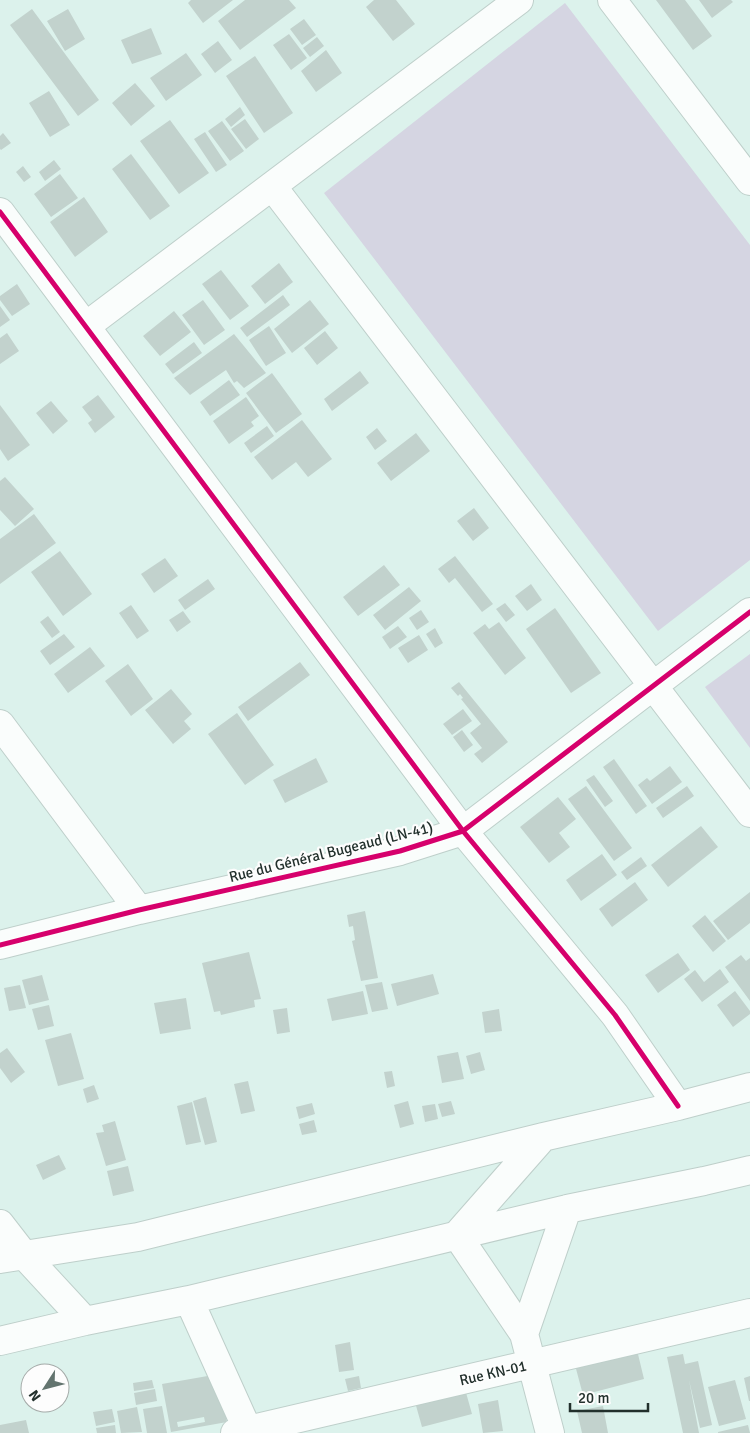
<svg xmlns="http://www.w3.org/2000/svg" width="750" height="1433" font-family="Signika,sans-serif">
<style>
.green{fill:#d5d5e2}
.building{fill:#c2d2cd;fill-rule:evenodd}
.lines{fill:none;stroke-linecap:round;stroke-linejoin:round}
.minor-casing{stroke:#becfca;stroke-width:30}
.minor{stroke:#fafdfc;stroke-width:28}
.cycleway-casing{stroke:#fdfdfd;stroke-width:8}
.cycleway{stroke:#d6006c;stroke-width:5}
.labels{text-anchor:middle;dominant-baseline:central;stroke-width:4.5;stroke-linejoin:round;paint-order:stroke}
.street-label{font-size:15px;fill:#22302c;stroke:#fdfdfd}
</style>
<rect width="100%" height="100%" fill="#dcf2ec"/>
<!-- green -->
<path class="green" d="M565,3L750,245V560L658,631L324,193Z
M750,654V748L705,687Z"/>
<!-- building -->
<path class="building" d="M191,0H233L203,23L188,3Z
M245,0H289L296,8L240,50L218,21Z
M374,0H396L415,24L393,41L366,7Z
M656,0H685L712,36L693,50Z
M699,0H731L733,2L712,18Z
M32,9L99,100L78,116L10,25Z
M68,9L85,39L65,51L47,21Z
M304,19L316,35L302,45L290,29Z
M151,28L162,54L132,64L121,40Z
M289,34L307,58L291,70L273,45Z
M317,37L324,46L310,57L303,48Z
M218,41L232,60L215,73L201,54Z
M326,50L342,73L316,92L301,71Z
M186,53L202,75L166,101L150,78Z
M255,56L293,113L264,133L226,76Z
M135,83L155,106L131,126L112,103Z
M49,91L70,125L50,137L29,103Z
M240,107L245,115L231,127L225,119Z
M245,119L259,139L246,149L231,129Z
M170,120L209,173L179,194L140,141Z
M222,121L244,151L230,161L208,131Z
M205,132L227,165L216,172L194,139Z
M3,133L11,143L1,150L0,149V136Z
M131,154L170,206L150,220L112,169Z
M54,160L61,169L45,181L39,172Z
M23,166L31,177L24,182L16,172Z
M60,174L78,198L51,217L34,194Z
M84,197L108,232L75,257L50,222Z
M279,263L293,282L265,304L251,286Z
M221,270L249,306L230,320L202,284Z
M17,284L30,304L12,316L0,300V296Z
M283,295L290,305L247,337L240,328Z
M203,300L225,330L204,345L182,315Z
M310,300L329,324L292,353L274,329Z
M0,306L10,320L0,327Z
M174,311L191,332L160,356L143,336Z
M269,326L286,353L266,366L249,340Z
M325,331L338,348L317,365L304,348Z
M7,333L19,351L0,364V338Z
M234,334L266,373L244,388L237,381L234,383L226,370L190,395L174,378Z
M194,342L202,353L173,374L165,364Z
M360,371L369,383L332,411L324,399Z
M272,373L302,414L276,433L246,393Z
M229,380L240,395L210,416L200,402Z
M98,395L115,417L95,433L88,423L92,420L82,407Z
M246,397L259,416L251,422L254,426L229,444L213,421Z
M51,401L68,421L53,434L36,413Z
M0,405L30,445L8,461L0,449Z
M302,420L332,459L308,477L296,462L272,480L254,457Z
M267,426L274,436L251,453L244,443Z
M377,428L387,441L375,450L366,437Z
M416,433L430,451L391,481L377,463Z
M5,477L34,509L15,526L0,510V481Z
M474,508L489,528L473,541L457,521Z
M34,514L56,543L0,584V539Z
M60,551L92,594L63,616L31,572Z
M455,556L493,604L482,612L455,578L449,583L438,569Z
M165,558L178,576L154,593L141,574Z
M384,565L400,585L358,616L343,597Z
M208,579L215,589L185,610L178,600Z
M531,584L542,600L527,611L515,596Z
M409,587L421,601L385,630L373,615Z
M505,603L515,615L506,622L496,609Z
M131,605L149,631L137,639L119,613Z
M555,608L601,673L571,693L526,629Z
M421,610L429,622L417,630L409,618Z
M183,611L191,622L177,632L169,620Z
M48,616L60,632L52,638L40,622Z
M499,622L526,658L505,675L473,633L485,624L489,629Z
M398,626L407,637L390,649L382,637Z
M435,628L443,643L435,648L426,634Z
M64,634L75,647L50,665L40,651Z
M419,635L428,650L408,663L398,648Z
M90,647L105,666L68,693L54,674Z
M300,662L310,675L248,721L238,707Z
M128,664L153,699L131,716L105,681Z
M459,682L508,742L482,763L474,754L482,748L470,733L481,724L461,699L463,698L460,694L458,696L451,688Z
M171,689L192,714L184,721L191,729L173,744L145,710Z
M463,709L472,721L452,735L443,724Z
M237,713L274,765L245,785L208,734Z
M462,730L473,745L464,752L453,737Z
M316,758L328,782L285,803L273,780Z
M614,759L647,806L636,814L603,767Z
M670,766L682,782L652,804L638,785L647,778L650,781Z
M594,775L613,801L605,807L586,780Z
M586,786L632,848L614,861L568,799Z
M687,786L694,796L663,818L656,808Z
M558,797L576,819L559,833L570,847L549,863L520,827Z
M701,826L718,847L668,887L651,865Z
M602,854L617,875L581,901L566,880Z
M641,857L647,866L627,880L621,872Z
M635,882L648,900L612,927L599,909Z
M750,892V923L728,940L713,921Z
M365,911L378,978L361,981L352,941L355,940L353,926L349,927L347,915Z
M705,915L726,941L713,952L692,926Z
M249,952L261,999L254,1000L255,1007L221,1015L220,1011L214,1012L202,963Z
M678,953L690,970L658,993L645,975Z
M741,955L746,961L750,958V1001L725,967Z
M720,969L729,982L702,1002L684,979L695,970L704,982Z
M433,974L439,994L397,1006L391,984Z
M42,975L49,1000L29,1005L22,980Z
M382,982L388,1009L372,1012L365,985Z
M20,985L26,1008L9,1011L4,988Z
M363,991L368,1014L332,1021L327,999Z
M735,991L750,1011V1014L733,1027L717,1005Z
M186,998L191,1029L160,1034L154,1003Z
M49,1005L54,1026L38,1030L32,1009Z
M287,1008L290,1032L277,1034L273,1010Z
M499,1009L502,1031L485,1033L482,1012Z
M71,1033L84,1079L58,1086L45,1040Z
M7,1048L25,1072L11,1083L0,1068V1053Z
M458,1052L464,1079L442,1083L437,1056Z
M480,1052L485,1070L471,1074L466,1056Z
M392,1071L395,1086L387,1088L384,1072Z
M248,1081L255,1111L241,1114L234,1084Z
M94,1085L99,1099L87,1103L83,1089Z
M206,1097L217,1142L205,1145L193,1101Z
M408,1101L414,1124L400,1128L394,1105Z
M451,1101L455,1114L442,1117L438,1104Z
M192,1102L201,1142L186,1145L177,1106Z
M312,1103L315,1114L299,1119L296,1107Z
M435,1104L438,1119L425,1122L422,1106Z
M314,1120L317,1132L302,1135L299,1124Z
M115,1121L126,1160L106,1166L96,1133L104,1132L102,1125Z
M59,1155L66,1169L43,1180L36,1165Z
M128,1166L134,1191L113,1196L107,1171Z
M350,1342L354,1370L339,1372L335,1345Z
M637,1350L644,1379L583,1395L575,1365Z
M683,1354L685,1364L698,1361L712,1425L700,1428L689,1380L699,1433H683L667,1357Z
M219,1374L227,1422L171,1432L162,1384ZM204,1417L205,1422L178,1427L177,1422Z
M359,1376L361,1388L348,1391L345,1379Z
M750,1376V1401H749L744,1378Z
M152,1380L154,1388L134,1391L133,1383Z
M735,1380L746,1419L719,1426L708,1387Z
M155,1389L157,1401L136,1405L134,1393Z
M465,1389L472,1414L422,1427L415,1402Z
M498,1400L503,1431L483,1433L478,1404Z
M162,1406L167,1433H147L143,1409Z
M603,1406L608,1433H582L577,1411Z
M137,1407L142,1432L121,1433L117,1411Z
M112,1409L115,1422L96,1426L93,1412Z
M26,1420L29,1433H0V1425Z
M115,1425L116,1433H97L96,1428Z
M748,1425L750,1433H718V1432Z"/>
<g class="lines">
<!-- minor casing -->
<g class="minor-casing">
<path id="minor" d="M612,0L750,181
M272,186L750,813
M0,212L463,831L615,1015L678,1106
M86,326L519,0
M0,724L139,910
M0,945L139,910L400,851L463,831L750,612
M543,1137L457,1235L524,1334L550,1433
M0,1224L24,1255L85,1321
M0,1259L138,1237L543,1137L678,1106L750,1087
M189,1300L249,1433
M524,1334L567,1209
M0,1341L85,1321L189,1300L567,1209L704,1181L750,1170
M235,1433L750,1313"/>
</g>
<!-- minor -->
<use href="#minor" class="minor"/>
<!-- cycleway casing -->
<g class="cycleway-casing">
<path id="cycleway" d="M0,212L463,831L615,1015L678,1106
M0,945L139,910L400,851L463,831L750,612"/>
</g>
<!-- cycleway -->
<use href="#cycleway" class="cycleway"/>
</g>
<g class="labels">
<!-- street labels -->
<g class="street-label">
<text transform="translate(331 852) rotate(-14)">Rue du Général Bugeaud (LN-41)</text>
<text transform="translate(493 1373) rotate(-13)">Rue KN-01</text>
</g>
</g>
<!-- north arrow -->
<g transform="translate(45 1388) rotate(234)"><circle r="24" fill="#fdfdfd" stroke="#a5aba9"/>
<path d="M0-4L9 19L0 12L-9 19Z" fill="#63746f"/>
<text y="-8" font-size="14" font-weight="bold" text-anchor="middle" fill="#22302c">N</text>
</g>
<!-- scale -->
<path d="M570 1403v8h78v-8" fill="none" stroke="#22302c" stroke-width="2.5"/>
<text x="578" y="1403" font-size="15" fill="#22302c" stroke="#fdfdfd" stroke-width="4" paint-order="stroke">20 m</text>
</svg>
